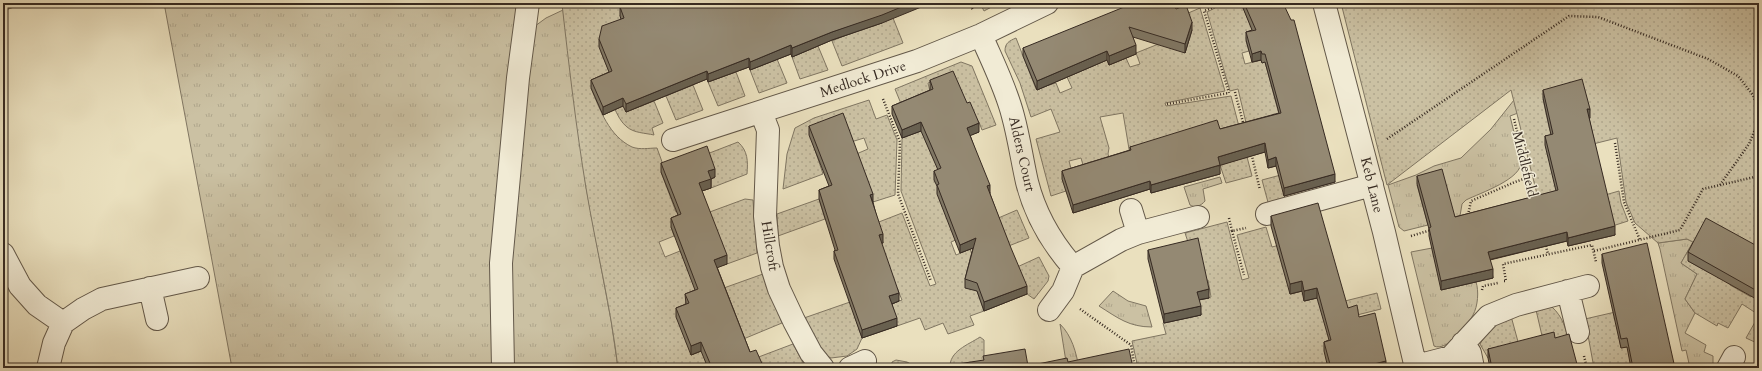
<svg xmlns="http://www.w3.org/2000/svg" width="1762" height="371" font-family="Cardo,serif">
<style>
.grass{fill:url(#grass-tufts);stroke:#807662}
.park{fill:url(#park-dots);stroke:#807662}
.lines{fill:none;stroke-linecap:round;stroke-linejoin:round}
.minor-casing{stroke:#635849;stroke-width:24}
.path{stroke:#362a22;stroke-width:2.5;stroke-dasharray:1 2;stroke-linecap:butt}
.minor{stroke:#f1ebd5;stroke-width:22}
.wall{fill:#7f7663;stroke:#362a22}
.shaded-wall{fill:#686050;stroke:#362a22}
.building{fill:#948973;stroke:#362a22}
.labels{text-anchor:middle;dominant-baseline:central;stroke-width:3;stroke-linejoin:round;paint-order:stroke}
.street-label{font-size:14px;fill:#362a22;stroke:#f1ebd5}
</style>
<defs>
<pattern id="grass-tufts" width="24" height="20" patternUnits="userSpaceOnUse"><rect width="24" height="20" fill="#cbc1a3"/><path d="M3 7l-1-3M5 7V3M7 7l1-3M15 17l-1-3M17 17v-4M19 17l1-3" fill="none" stroke="#afa68c"/></pattern>
<pattern id="park-dots" width="8" height="8" patternUnits="userSpaceOnUse"><rect width="8" height="8" fill="#cbc1a3"/><path d="M2 2h.1M6 6h.1" fill="none" stroke="#afa68c" stroke-width="1.8" stroke-linecap="round"/></pattern>
</defs>
<rect width="100%" height="100%" fill="#eae0be"/>
<filter id="stains"><feTurbulence type="fractalNoise" baseFrequency=".005" numOctaves="4"/><feColorMatrix values="0 0 0 0 .2 0 0 0 0 .09 0 0 0 0 .02 0 0 0 .5 -.17"/></filter>
<radialGradient id="worn" r=".72"><stop offset=".6" stop-color="#630" stop-opacity="0"/><stop offset="1" stop-color="#630" stop-opacity=".3"/></radialGradient>
<!-- grass -->
<path class="grass" d="M3,3H25L3,11Z
M164,3H517L495,368H232Z
M563,10L586,187L611,320L618,368H509L506,266L531,29L546,18Z
M1514,100L1518,113L1510,116L1521,161C1523,179 1480,193 1466,200L1462,204L1460,216L1453,218L1417,185L1428,225L1404,231L1399,227L1388,185L1416,175L1434,166L1461,158L1491,129Z
M1220,177L1222,183L1203,189L1205,201C1201,206 1195,208 1190,205L1184,187Z
M1687,239L1693,242L1681,263L1697,274L1685,299L1695,313L1685,333L1706,345L1704,352L1713,356V364L1711,368H1690L1686,350L1682,351L1660,249L1658,243Z
M1432,248L1476,282C1479,291 1478,306 1473,315C1467,326 1447,352 1434,346L1411,252Z
M1113,291L1128,301L1146,306L1152,327C1129,327 1118,318 1099,306Z
M1060,324C1072,336 1076,352 1079,368H1067Z"/>
<!-- park -->
<path class="park" d="M570,3H660L630,10L620,15L628,37L601,52L626,112L654,101L663,123L652,128L654,135C645,133 634,133 627,127C616,119 610,95 605,83L591,88C600,110 609,136 632,147C640,150 649,148 657,148L665,170L661,172L676,212L686,209L671,227L674,236L659,242L665,257L680,251L700,286L685,303L689,312L691,355L704,350L712,368H618C611,308 596,248 586,188C576,127 569,66 562,4Z
M855,3L882,23L893,18L903,43L842,66L832,41L861,29Z
M980,3H999L984,11Z
M1213,3H1241L1253,31L1246,41L1249,51L1242,53L1245,64L1261,60L1262,63L1265,62L1280,118L1247,127L1238,89L1230,91L1207,12L1215,8Z
M1341,3H1759V256L1688,261L1708,272L1731,282L1730,285L1751,297L1759,284V315L1742,304L1728,328L1718,323L1717,326L1695,313L1685,299L1697,274L1681,263L1693,242L1687,239L1658,243L1635,223L1626,202L1617,138L1593,144L1587,118H1590L1543,99L1549,127L1566,178L1541,210L1511,90L1387,185Z
M1200,8L1225,91L1165,103L1166,106L1231,96L1252,176L1226,183L1220,165L1227,163L1130,155L1123,113L1100,117L1109,148L1108,154L1111,164L1085,172L1081,158L1069,161L1073,176L1066,191L1051,196L1036,139L1060,132L1051,109L1031,117L1020,83L1005,51C1005,43 1009,41 1016,38L1036,89L1056,83L1060,93L1072,88L1067,77L1101,46L1109,65L1126,58L1130,67L1140,64L1136,53L1171,39L1186,14Z
M818,46L828,70L800,79L792,57Z
M777,59L787,83L759,93L750,70Z
M961,62L972,66L996,125L982,130L979,122L976,123L936,80L928,83L965,236L951,242L956,255L970,249L977,268V291L984,311L970,316L974,325L948,334L943,323L925,330L920,318L897,326L889,305L902,300L897,288L884,292L879,244L883,242L866,227L902,213L930,286L936,284L901,191L902,138L913,133L895,89Z
M736,72L745,96L718,106L708,82Z
M693,85L703,110L676,120L666,96Z
M869,100L876,119L887,115L897,140L895,195L873,202L854,155L868,149L864,138L851,142L810,135L823,174L783,189L787,154L795,128L814,118Z
M738,142C748,151 748,161 747,174L711,188L708,180L715,177L707,154Z
M1292,172L1282,187L1286,202L1269,206L1262,180Z
M1619,191L1621,203L1628,221L1603,229L1605,195Z
M745,199L753,200L757,253L727,264L707,213Z
M819,199L825,219L778,236L777,214Z
M1017,210L1029,238L1006,247L996,219Z
M1227,222L1242,280L1249,278L1237,235L1266,227L1272,247L1283,244L1291,294L1302,291L1305,301L1338,292L1341,302L1377,293L1381,309L1333,321L1328,368H1138L1132,341L1166,334L1163,323L1201,315L1197,300L1211,297L1208,280L1201,281L1185,233Z
M1039,257L1049,276L1048,281L1034,299L1027,294L1015,268Z
M763,274L782,323L741,340L721,289Z
M850,302L862,338L857,349L847,356L831,358L825,355L804,318Z
M1552,307C1563,317 1566,329 1569,343L1543,340L1536,310Z
M1624,310L1617,327L1621,348L1632,346L1630,361L1631,368H1594L1585,319Z
M1759,315V344L1746,338Z
M1511,316L1520,349L1488,358L1480,344C1489,328 1495,324 1511,316Z
M980,337L984,340V368H950C949,351 968,345 980,337Z
M793,344L806,368H761L756,358Z
M896,360L907,362L918,368H892V362Z"/>
<g class="lines">
<!-- minor casing -->
<g class="minor-casing">
<path id="minor" d="M1324,3L1384,232L1416,368
M981,35C992,61 1006,88 1013,116C1019,138 1022,160 1027,182C1035,214 1052,243 1073,267L1121,240L1138,233L1198,217
M761,112L768,130L765,216L768,246L772,267L779,289L794,321L811,353L823,368
M673,140L917,61L981,35L1047,3
M1131,210L1138,233
M1267,214L1372,185
M3,254L20,286L37,305L63,323
M150,288L157,319
M1568,291L1578,332
M1049,310L1063,291L1073,267
M1463,343L1470,353L1473,368
M1416,366L1451,357L1489,316L1516,305L1588,286
M48,368L54,343L63,323L83,309L102,299L198,278
M503,368L501,263L518,78L528,3
M850,368L865,361
M1728,368L1734,357"/>
</g>
<!-- path -->
<path class="path" d="M969,3L973,10
M1235,92L1244,126
M883,99L900,142L898,194L931,281
M1167,104L1229,93L1204,11L1212,8L1210,3
M1514,119L1534,200
M1387,139L1569,16L1598,17L1708,59L1738,76L1753,95L1759,112
M1615,143L1624,202L1640,240
M1251,152L1260,190
M1720,185L1749,144L1759,120
M1468,215L1471,201L1515,182L1529,177
M1229,218L1232,231L1246,228
M1232,231L1244,275
M1411,236L1431,230
M1545,243L1548,254
M1594,251L1680,230L1703,189L1759,176
M1504,281H1506L1503,264L1592,245L1596,262
M1482,290L1483,286L1498,283
M1080,309L1131,345L1135,368
M1584,356L1587,368"/>
<!-- minor -->
<use href="#minor" class="minor"/>
</g>
<!-- wall -->
<path class="wall" d="M1241,3H1283L1335,182L1284,196L1276,166L1268,168L1265,152L1219,165L1220,174L1151,193L1150,189L1073,213L1062,179V171L1130,150V147L1220,129L1279,113L1265,62L1262,63L1261,60L1252,62L1246,40V32L1252,30Z
M620,7L882,23L832,40L792,57L791,54L750,70L749,67L708,82L707,79L626,112L623,106L603,115L591,88V80L609,72L599,47V39L621,19L620,16Z
M1176,9L1192,30L1185,53L1133,37L1136,54L1109,65L1107,60L1037,90L1023,56V48Z
M930,80L979,132L970,135L990,193V194L1027,294L984,311L977,291L965,288V279L973,248L960,253L937,194V186L934,180V171L938,170L921,131L902,138L892,114V106L930,90Z
M1543,90L1590,118H1589L1615,235L1568,246L1567,241L1490,260L1493,278L1441,290L1429,236V229L1417,184V176L1455,217L1556,191L1545,145V136L1551,135L1543,98Z
M809,126L873,202L883,243H881L899,301L892,304L897,326L862,338L834,259V251L835,250L819,199V190L829,186L809,135Z
M661,163L715,177L711,179V188L702,191L727,264L717,267L750,352L764,368H708L701,351L691,355L676,317V308L686,304L685,294L695,290L671,227V218L678,215L661,172Z
M1271,216L1348,308L1359,317L1386,368H1328L1324,351V342L1329,340L1317,298L1304,301L1302,291L1290,294L1271,226Z
M1759,247V305L1758,300L1688,261V252Z
M1148,250L1209,298L1199,300L1201,315L1164,323L1148,259Z
M1602,254L1675,368H1631L1627,347L1621,348L1602,263Z
M1555,338L1578,368H1490L1488,358V349Z"/>
<!-- shaded-wall -->
<path class="shaded-wall" d="M911,3H931L882,23L832,40L792,57V48L832,32Z
M1192,22V30L1185,53V44Z
M791,45V54L750,70V62Z
M1136,45V54L1109,65V56Z
M1107,51V60L1037,90V81Z
M1261,51V60L1252,62V54Z
M749,58V67L708,82V74Z
M707,71V79L626,112V104Z
M623,98V106L603,115V107Z
M1587,109H1590V118H1587Z
M921,122V131L902,138V130Z
M979,123V132L967,137V128Z
M1265,143V152L1218,166V157Z
M1276,157V166L1268,168V160Z
M1220,165V174L1151,193V185Z
M715,169V177L711,179V188L699,192V183L708,171Z
M1335,174V182L1284,196V188Z
M1150,181V189L1073,213V205Z
M990,185V193L987,195V186Z
M873,194V202L870,195Z
M1615,226V235L1568,246V238Z
M1567,232V241L1488,260V252Z
M883,234V243L879,244V235Z
M976,238V247L960,253V245Z
M727,255V264L714,269V260Z
M1493,269V278L1441,290V281Z
M1302,281V291L1290,294V284Z
M1027,286V294L984,311V302Z
M1317,288V298L1304,301V291Z
M1209,289V298L1197,300V292Z
M899,293V301L889,305V296Z
M1201,306V315L1164,323V314Z
M897,318V326L862,338V330Z
M701,342V351L691,355V346Z
M1386,361V368H1358Z"/>
<!-- building -->
<path class="building" d="M631,3H911L882,15L832,32L792,48L791,45L750,62L749,58L708,74L707,71L626,104L623,98L603,107L591,80L612,71L599,39L602,26L624,18L620,7Z
M1134,3H1173L1176,9L1186,5L1192,22L1185,44L1129,27L1136,45L1109,56L1107,51L1037,81L1023,48Z
M1244,3H1283L1291,20H1294L1335,174L1284,188L1276,157L1268,160L1265,143L1218,157L1220,165L1151,185L1150,181L1073,205L1062,171L1131,150L1130,147L1217,120L1220,129L1281,113L1265,54H1262L1261,51L1252,54L1246,32L1256,30Z
M953,71L967,103L970,102L979,123L967,128L990,185L987,186L1011,248L1027,286L984,302L977,283L965,279L976,238L960,245L937,185L939,184L934,171L941,168L921,122L902,130L892,106L933,89L930,80Z
M1582,79L1590,109H1587L1615,226L1568,238L1567,232L1488,252L1493,269L1441,281L1429,228L1431,227L1417,176L1442,169L1455,217L1558,190L1545,136L1553,134L1543,90Z
M843,113L873,194L870,195L883,234L879,235L899,293L889,296L897,318L862,330L834,251L838,250L819,190L832,185L809,126Z
M707,146L715,169L708,171L711,179L699,183L727,255L714,260L750,352L756,350L764,368H712L701,342L691,346L676,308L689,303L685,294L698,289L671,218L681,214L661,163Z
M1318,203L1348,308L1357,305L1359,317L1375,313L1386,361L1358,368H1331L1324,342L1331,340L1317,288L1304,291L1302,281L1290,284L1271,216Z
M1706,218L1759,247V292L1688,252Z
M1198,238L1209,289L1197,292L1201,306L1164,314L1148,250Z
M1647,243L1675,368H1633L1627,338L1621,339L1602,254Z
M1554,332L1555,338L1569,334L1578,368H1492L1488,349Z
M1025,349L1028,366L1067,358L1068,362L1129,349L1133,368H952L951,365L984,360L983,356Z"/>
<g class="labels">
<!-- street labels -->
<g class="street-label">
<text transform="translate(863 79) rotate(-18)">Medlock Drive</text>
<text transform="translate(1022 154) rotate(77)">Alders Court</text>
<text transform="translate(1525 164) rotate(76)">Middlefield</text>
<text transform="translate(1372 185) rotate(76)">Keb Lane</text>
<text transform="translate(770 246) rotate(81)">Hillcroft</text>
</g>
</g>
<!-- margin -->
<rect width="1762" height="371" fill="none" stroke="#eae0be" stroke-width="16"/>
<rect x="4" y="4" width="1754" height="363" fill="none" stroke="#362a22" stroke-width="2"/>
<rect x="8" y="8" width="1746" height="355" fill="none" stroke="#362a22"/>
<rect width="100%" height="100%" filter="url(#stains)"/>
<rect width="100%" height="100%" fill="url(#worn)"/>
</svg>
